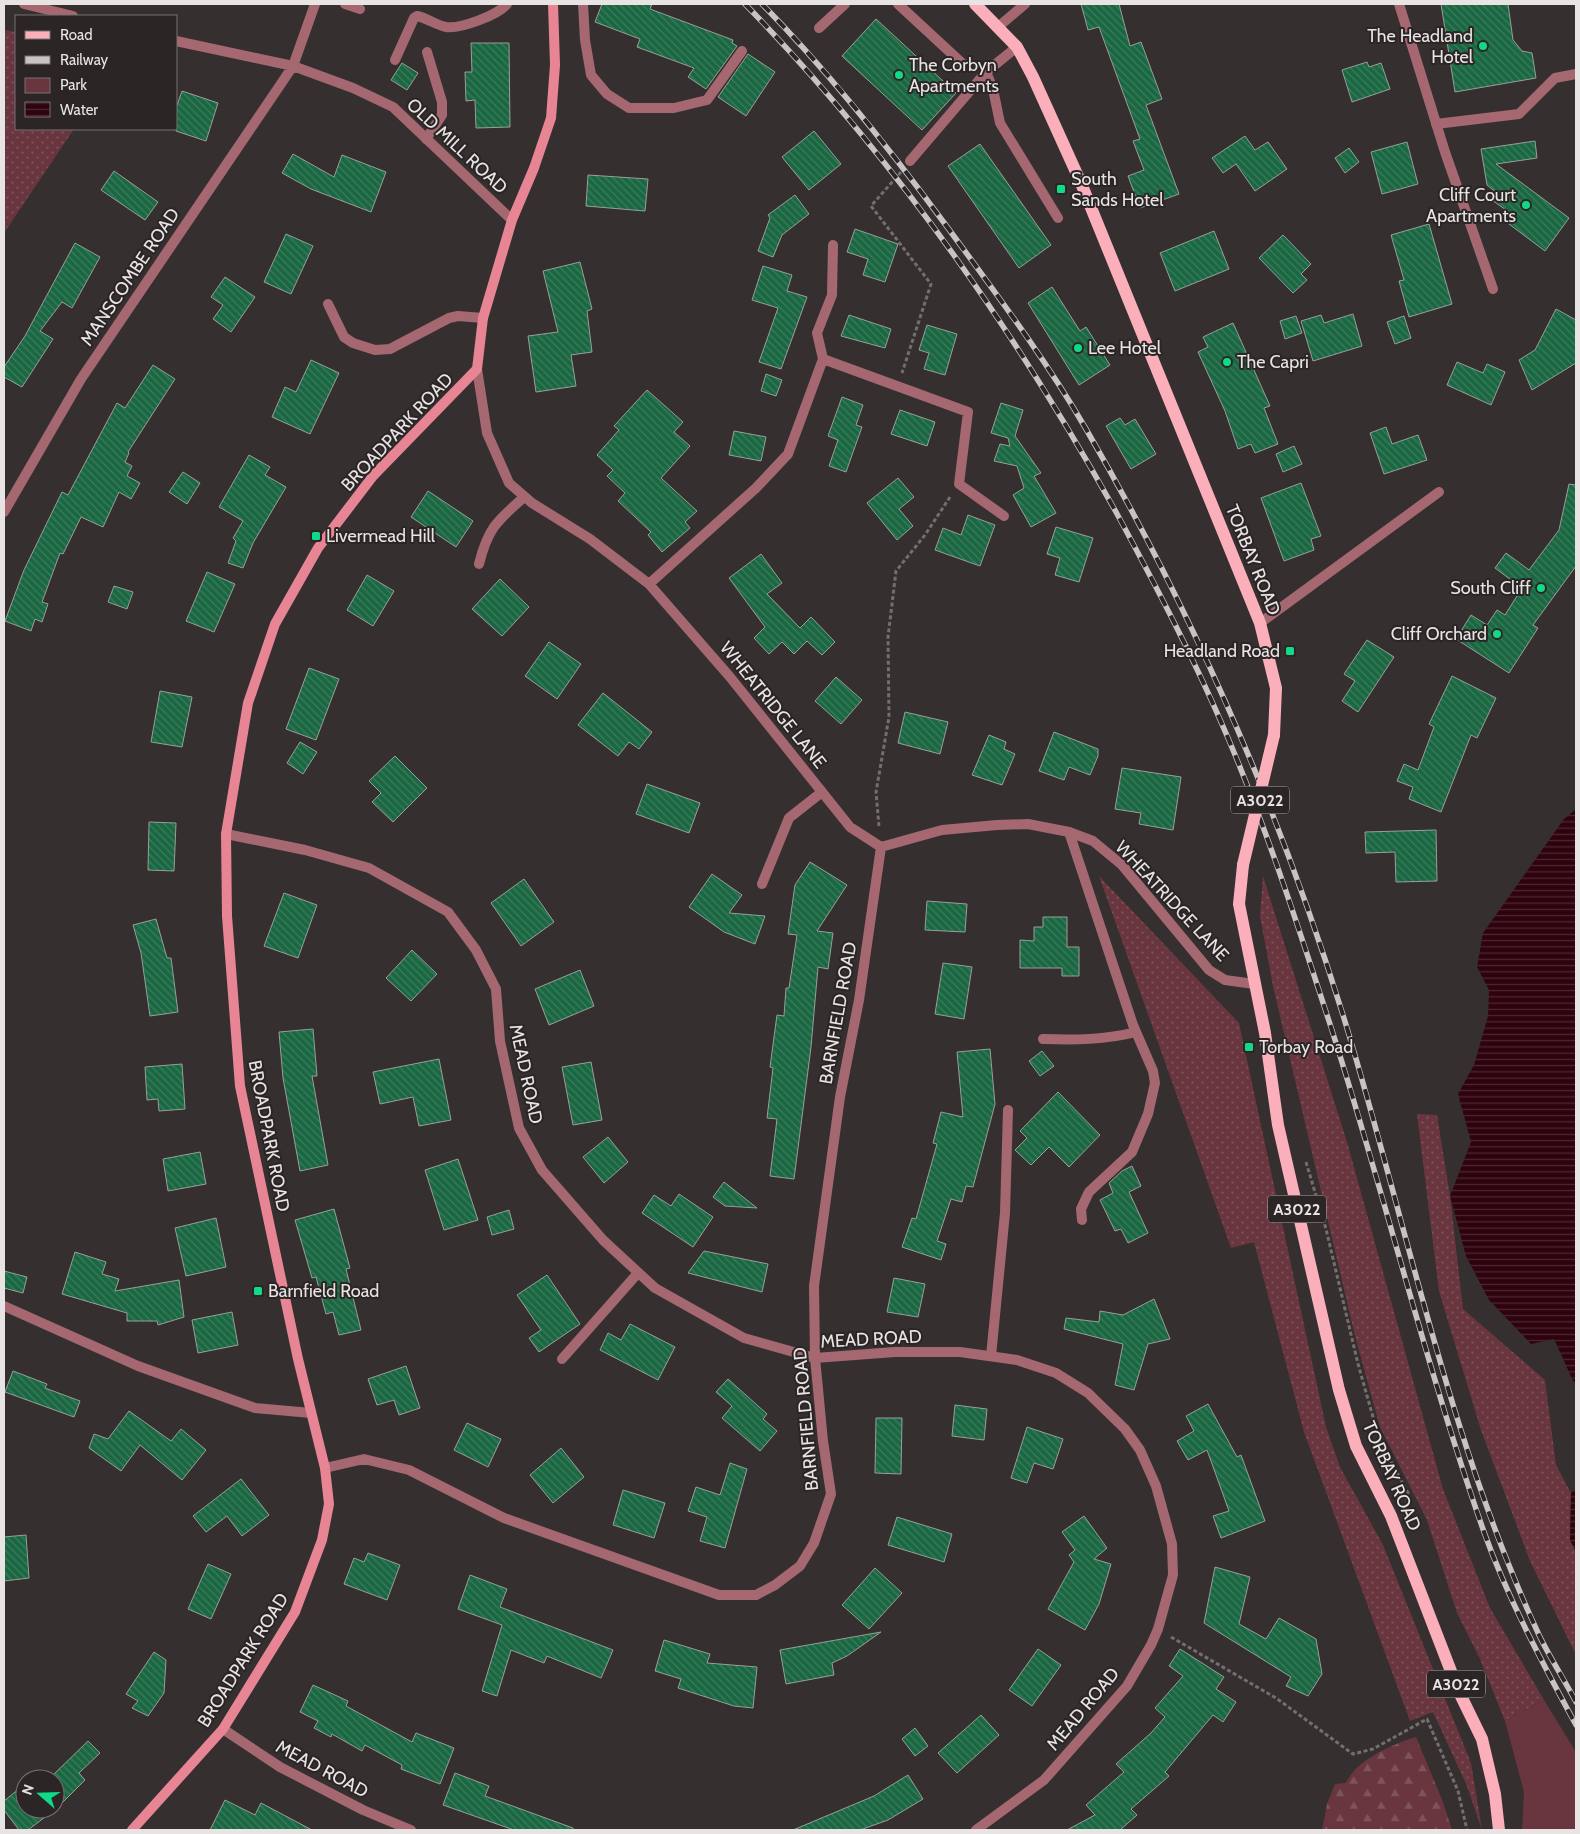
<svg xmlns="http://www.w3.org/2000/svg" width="1580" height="1834" font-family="Cabin,sans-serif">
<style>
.grass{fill:url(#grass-dots)}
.forest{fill:url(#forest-firs)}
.park{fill:#69363f}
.water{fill:url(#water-rules)}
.building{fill:url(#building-back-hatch);stroke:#999f9b}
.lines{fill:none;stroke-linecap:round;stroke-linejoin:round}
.path{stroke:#746e6f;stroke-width:3;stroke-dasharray:4 2.5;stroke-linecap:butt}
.lane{stroke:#a56871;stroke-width:10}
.street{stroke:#a56871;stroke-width:10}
.secondary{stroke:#e78595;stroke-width:10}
.primary{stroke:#fbafba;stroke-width:12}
.rail-casing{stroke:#c8c4c4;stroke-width:5.5}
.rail{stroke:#2b2526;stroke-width:4;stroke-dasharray:11;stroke-linecap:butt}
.primary-bridge{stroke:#fbafba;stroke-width:12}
.poi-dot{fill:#11d98a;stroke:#2b2526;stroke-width:2}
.labels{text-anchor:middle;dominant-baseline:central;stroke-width:4;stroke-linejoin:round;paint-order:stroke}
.shield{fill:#2b2526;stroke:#afabab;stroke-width:1}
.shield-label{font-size:16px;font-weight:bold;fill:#e8e4e4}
.poi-label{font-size:18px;fill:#e8e4e4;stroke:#2b2526;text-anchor:start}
.street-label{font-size:18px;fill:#e8e4e4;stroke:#2b2526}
</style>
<defs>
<pattern id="grass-dots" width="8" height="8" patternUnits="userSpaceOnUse" patternTransform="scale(1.25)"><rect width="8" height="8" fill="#69363f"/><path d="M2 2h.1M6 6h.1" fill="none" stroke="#7e535b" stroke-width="1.8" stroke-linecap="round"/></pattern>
<pattern id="forest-firs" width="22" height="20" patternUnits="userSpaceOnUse" patternTransform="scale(1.25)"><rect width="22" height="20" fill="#69363f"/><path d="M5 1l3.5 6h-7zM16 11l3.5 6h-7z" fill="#7e535b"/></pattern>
<pattern id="water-rules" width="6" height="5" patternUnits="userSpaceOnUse" patternTransform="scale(1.25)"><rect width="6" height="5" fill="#2e030e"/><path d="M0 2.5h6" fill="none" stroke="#4c2831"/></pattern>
<pattern id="building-back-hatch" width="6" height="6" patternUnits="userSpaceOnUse" patternTransform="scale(1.25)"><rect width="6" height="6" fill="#1a6742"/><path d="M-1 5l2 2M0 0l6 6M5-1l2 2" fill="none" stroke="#3b7d5d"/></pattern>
</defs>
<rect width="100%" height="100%" fill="#352f30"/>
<!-- grass -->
<path class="grass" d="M4,30L16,32V129H74L4,233Z
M1099,876L1239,1023L1326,1427L1340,1467L1383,1545L1471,1763L1482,1830L1467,1786L1433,1712L1410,1721L1304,1432L1254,1242L1231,1248Z
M1263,876L1347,1142L1443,1489L1490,1608L1544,1700L1505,1721L1480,1659L1457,1613L1427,1520L1380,1427L1355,1336L1273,986L1260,916Z
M1417,1114L1437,1115L1450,1196L1463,1309L1545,1380L1556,1465L1571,1493L1570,1540L1576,1552V1655L1530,1561L1481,1430L1439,1291Z"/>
<!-- forest -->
<path class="forest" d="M1416,1737L1443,1802L1452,1830H1322L1327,1804L1335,1784L1346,1783C1357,1759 1393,1744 1416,1737Z"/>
<!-- park -->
<path class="park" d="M1544,1700L1576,1752V1830H1522L1524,1792L1505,1721Z"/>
<!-- water -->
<path class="water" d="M1576,809V1383L1573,1381L1554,1339L1531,1344L1489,1300L1466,1256L1450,1196L1471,1142L1458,1094L1474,1065L1488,1016L1489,990L1477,967L1483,933L1564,819Z
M1576,1489V1552L1570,1540L1571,1493Z"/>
<!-- building -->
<path class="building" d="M602,4H652L650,9L733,40L732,43L737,46L706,89L688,77L694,68L637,47L640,39L595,22Z
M1081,4H1119L1130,46L1141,42L1162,99L1146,105L1179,194L1140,208L1128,176L1144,170L1133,141L1140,139L1099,27L1088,30Z
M1441,4H1508L1513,40L1522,51L1532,53L1536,78L1455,92Z
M876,19L956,93L922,130L842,56Z
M471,43H509L510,127L476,128L475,100L466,101L465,72H472Z
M748,54L775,72L746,116L718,97Z
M1367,62L1369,67L1381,63L1390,89L1352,102L1342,70Z
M402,63L418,73L407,90L391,80Z
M182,91L218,103L206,141L176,131V108Z
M814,131L841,164L809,190L782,157Z
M1245,136L1255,150L1268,142L1287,169L1255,191L1236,164L1223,173L1212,158Z
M1535,141L1537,158L1496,164L1569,218L1545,251L1501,218L1506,210L1492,200L1497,193L1487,185L1481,149Z
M1407,142L1418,184L1382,194L1371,152Z
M980,144L1051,245L1019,268L948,166Z
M1349,148L1359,162L1345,173L1335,158Z
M293,154L334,177L342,155L386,172L371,212L311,189L282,173Z
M114,171L158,202L145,220L101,190Z
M588,175L648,179L645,211L586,206Z
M795,195L809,214L782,235L773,257L758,251L770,218L768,215Z
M1429,224L1452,304L1409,317L1399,281L1404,280L1391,235Z
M855,229L898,244L885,282L863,275L868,259L847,252Z
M1214,231L1229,269L1175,291L1160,253Z
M286,234L313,246L291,294L264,282Z
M1283,235L1311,264L1301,274L1307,280L1293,293L1259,258Z
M75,243L100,257L72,308L62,302L40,331L53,339L22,387L4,377V367L25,336Z
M580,262L592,309L587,311L592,352L571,355L576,386L536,392L528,336L558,332L543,271Z
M763,266L792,275L787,291L807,297L781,369L759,362L778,308L752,300Z
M225,277L255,297L231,332L213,319L223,305L211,297Z
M1052,287L1080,331L1086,327L1110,365L1079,385L1028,303Z
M1556,309L1576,320V363L1532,390L1519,360L1535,350Z
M1353,314L1362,346L1313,361L1301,321L1321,315L1324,323Z
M849,315L891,329L885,348L841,336Z
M1296,316L1302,333L1285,339L1280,321Z
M1404,316L1411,338L1395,344L1387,322Z
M1233,323L1270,406L1264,408L1278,444L1255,453L1251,444L1238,449L1225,411L1198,352L1208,347L1203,337Z
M927,325L957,334L945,375L924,369L929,353L919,350Z
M311,360L339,373L310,434L272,417L285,387L296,392Z
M1457,362L1483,373L1487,364L1505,372L1491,405L1447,385Z
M153,365L175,379L128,452L129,453L125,462L132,466L127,476L140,483L131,499L119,492L103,527L81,517L63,554L60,553L42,602L48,604L42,622L35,619L31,631L5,621L24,570L62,492L68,495L117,403L125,408Z
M766,374L782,380L776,396L761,391Z
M647,390L683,422L674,432L690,446L661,478L697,511L685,522L690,528L662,552L648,535L651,532L618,501L625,493L607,476L613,470L597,455L619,430L614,426Z
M842,397L863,405L856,425L862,427L846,472L829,466L838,440L828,436Z
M1001,403L1023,410L1015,436L1041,473L1034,476L1056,513L1031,527L1013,495L1024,488L1017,466L994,461L1000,444L1010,446L1008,438L991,433Z
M900,410L935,422L927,446L891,434Z
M1120,418L1125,425L1135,419L1156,454L1131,469L1106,426Z
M1386,427L1392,444L1418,435L1427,460L1384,474L1370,433Z
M734,431L766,437L761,461L729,455Z
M1294,446L1302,464L1283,472L1276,454Z
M249,455L270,467L265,475L286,487L253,543L243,568L228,563L236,541L233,538L243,521L219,507Z
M183,472L200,483L187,504L169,492Z
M898,478L914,497L899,509L913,526L897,540L867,503Z
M1301,483L1321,536L1311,539L1314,550L1284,561L1261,498Z
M1569,484L1576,485V566L1533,625L1538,628L1509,673L1456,639L1471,615L1487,625L1497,610L1505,615L1522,588L1495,568L1506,553L1529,570L1559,530Z
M428,491L473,521L456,547L411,517Z
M968,515L995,525L980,566L935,550L943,528L961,535Z
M1056,527L1093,538L1079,582L1055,575L1060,558L1047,554Z
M761,554L782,583L767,594L800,628L811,617L835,642L822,655L807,641L794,654L782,642L769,654L754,638L765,627L729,578Z
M207,572L235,584L214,632L186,621Z
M367,575L394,591L373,626L347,610Z
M500,579L529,607L502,636L472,609Z
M114,586L133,592L127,609L108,602Z
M1367,640L1394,657L1358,712L1342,701L1355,681L1344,674Z
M549,642L581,664L557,699L525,676Z
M309,668L339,679L316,740L286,729Z
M1452,676L1496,698L1477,738L1471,735L1441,812L1409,799L1413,787L1397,781L1404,764L1418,770L1434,727L1429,724Z
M836,677L862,700L841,724L815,701Z
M160,691L192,697L182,747L151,742Z
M603,693L652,732L639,749L629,742L618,756L578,725Z
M905,712L948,722L940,754L898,743Z
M1054,732L1098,749V756L1090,775L1069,767L1064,780L1039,771Z
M989,735L1006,742L1004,749L1015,754L1002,785L972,775Z
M300,742L317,752L303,774L287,763Z
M395,756L427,788L393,822L372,802L381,793L369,781Z
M1122,768L1181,777L1173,830L1139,824L1141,813L1115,809Z
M647,784L700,803L689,833L636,814Z
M149,822L176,823L174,871L148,870Z
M1436,830L1437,881L1396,882L1395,852L1366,853L1365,832Z
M810,862L847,885L817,931L833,933L828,969L818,967L811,1047L794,1179L770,1176L777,1119L767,1118L773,1068L770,1067L777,1015L784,1016L786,988H789L797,935L788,934L795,885Z
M712,874L742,895L729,913L765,916L755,944L724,932L689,907Z
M524,879L554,922L521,946L491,903Z
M284,893L317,905L298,958L264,946Z
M927,901L967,904L965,932L925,930Z
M1043,917H1067V947H1079V976H1062V968H1020V940L1034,941V927H1043Z
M156,919L167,958H171L178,1012L150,1016L141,953L133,925Z
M412,950L437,974L411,1001L386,978Z
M943,963L972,967L964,1019L935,1014Z
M580,970L594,1006L549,1025L535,989Z
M313,1029L317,1076H312L328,1165L300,1171L283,1078L279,1032Z
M990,1049L995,1104L973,1187L966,1186L962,1202L951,1199L937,1241L946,1244L941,1260L902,1247L912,1218L916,1219L937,1144L933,1143L941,1112L963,1117L957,1052Z
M1042,1051L1054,1066L1040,1076L1029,1061Z
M439,1059L451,1120L419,1126L413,1097L380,1104L373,1072Z
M591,1062L602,1120L573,1125L562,1067Z
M182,1064L185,1109L159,1111L158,1099L147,1100L145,1067Z
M1058,1092L1100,1135L1069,1167L1049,1147L1031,1165L1015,1150L1027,1138L1020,1131Z
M608,1137L628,1162L604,1183L583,1157Z
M200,1152L206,1184L168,1191L163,1159Z
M458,1159L478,1220L444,1230L425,1170Z
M1132,1166L1141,1186L1129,1192L1148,1233L1128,1243L1121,1229L1115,1231L1100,1200L1113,1193L1109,1183L1122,1171Z
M724,1182L757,1208L725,1206L713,1197Z
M679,1194L713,1217L693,1247L642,1213L654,1195L671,1206Z
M334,1209L350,1268L346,1269L361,1330L339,1335L333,1312L326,1314L316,1277L312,1278L295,1220Z
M509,1210L514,1229L492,1235L487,1217Z
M216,1218L226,1267L186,1276L175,1228Z
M704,1251L768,1264L762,1292L688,1273Z
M75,1252L106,1262L102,1274L119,1279L115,1291L179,1280L184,1317L158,1325L157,1321H127V1313L62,1294Z
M4,1271L27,1277L23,1293L4,1288Z
M547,1275L580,1324L539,1352L529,1338L541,1330L517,1295Z
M894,1278L925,1284L918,1317L887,1312Z
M1154,1299L1170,1339L1148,1344L1134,1390L1115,1385L1123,1344L1064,1329L1066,1318L1099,1322L1100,1311L1123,1315Z
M232,1312L238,1345L198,1353L192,1320Z
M630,1324L675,1347L658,1380L600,1350L608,1333L621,1340Z
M406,1366L420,1408L399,1415L394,1400L377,1405L368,1379Z
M13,1371L47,1384L45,1388L80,1401L74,1417L5,1392Z
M728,1379L767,1414L763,1419L777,1431L760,1451L722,1418L732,1406L716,1392Z
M1208,1404L1237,1457L1241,1455L1265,1521L1221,1538L1213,1516L1229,1511L1207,1450L1188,1460L1177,1441L1194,1431L1186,1416Z
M955,1405L987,1409L984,1440L952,1436Z
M129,1411L171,1441L181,1429L206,1450L182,1480L140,1445L121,1471L89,1448L94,1434L108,1439Z
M876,1418H902L901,1474L875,1473Z
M467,1423L501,1439L488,1467L454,1450Z
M1027,1427L1063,1439L1053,1469L1034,1463L1027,1483L1011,1478Z
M561,1448L584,1477L553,1503L530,1475Z
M730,1463L747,1469L725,1548L700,1541L707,1517L688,1511L696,1487L720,1495Z
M241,1479L269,1515L242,1536L227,1516L206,1532L193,1516Z
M623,1490L665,1503L654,1538L613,1525Z
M1084,1516L1107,1548L1094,1559L1111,1564L1099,1604L1085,1630L1048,1609L1074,1562L1069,1555L1075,1550L1062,1532Z
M897,1517L952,1534L944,1562L888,1545Z
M26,1535L29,1578L4,1581V1537Z
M368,1553L400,1565L387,1600L344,1584L354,1558L364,1562Z
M208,1564L231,1574L211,1619L188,1609Z
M1215,1567L1250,1577L1239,1624L1266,1639L1279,1618L1316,1639L1322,1674L1308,1696L1286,1686L1291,1677L1204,1623Z
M875,1568L902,1593L869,1629L842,1605Z
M470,1575L507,1589L500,1607L613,1650L601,1678L547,1656L544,1663L511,1650L497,1696L482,1691L502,1625L458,1609Z
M881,1632L847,1656L832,1663L834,1675L786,1684L780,1650Z
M664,1640L710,1654L707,1663L757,1667L753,1708L734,1706L678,1688L681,1679L655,1671Z
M1038,1649L1061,1665L1032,1706L1009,1690Z
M1180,1649L1224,1677L1216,1689L1236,1702L1223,1722L1213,1715L1165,1772L1169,1776L1131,1809L1137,1815L1120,1830H1067L1095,1815L1086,1805L1124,1772L1116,1764L1151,1733L1165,1717L1155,1708L1183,1676L1169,1666Z
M154,1652L166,1660L164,1693L148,1716L132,1708L138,1701L126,1694Z
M313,1685L348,1701L346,1706L412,1742L416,1733L454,1748L440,1784L401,1769L402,1765L365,1745L362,1751L332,1734L331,1737L314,1728L318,1721L300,1712Z
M981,1715L999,1735L957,1773L938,1753Z
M915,1728L928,1746L915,1756L902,1739Z
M88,1741L100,1753L79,1773L85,1780L57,1808L28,1830H19L4,1810V1801L20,1788L25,1794V1809H55V1779H49Z
M455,1773L489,1786L485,1796L573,1828V1830H514L443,1805Z
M908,1775L923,1799L888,1820L860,1830H793L874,1796Z
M225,1800L255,1815L261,1803L312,1830H210Z"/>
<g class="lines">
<!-- path -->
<path class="path" d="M901,172L871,206L931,284L902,373
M879,826L876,792L889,717L888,637L896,571L925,535L950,497
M1306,1162L1326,1229L1358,1364L1375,1424L1390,1460L1408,1493L1406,1506
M1171,1637L1276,1698L1353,1754L1373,1749L1427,1719L1458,1791L1467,1830"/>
<!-- lane -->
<path class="lane" d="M345,4L360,9
M583,4L585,40L591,75L607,94L629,108H674L707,100L742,51
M898,4L965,66
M819,28L845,4
M395,60L414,18L417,16C427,18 436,25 446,27C461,29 498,15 507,4
M293,66L315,4
M986,72L993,89L1000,123L1058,218
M1436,124L1519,114L1555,78L1576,74
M426,139L442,115V102L427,52
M910,161L986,72L1017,47
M328,304L344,337L353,343L375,350L390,349L449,318L458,316L483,318
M479,564C488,528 497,521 524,497
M1069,832L1133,1025L1153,1071L1155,1083L1148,1114L1132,1152L1089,1192L1081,1209L1082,1220
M762,884L789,818L822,792
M1043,1039C1075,1040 1105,1040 1136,1032
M991,1356L1005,1213L1008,1110
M562,1359L638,1273"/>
<!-- street -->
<path class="street" d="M24,4L73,16
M1399,4L1445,152L1493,289
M998,27L1025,4
M176,41L293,66L353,88L393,107L512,220
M823,359L968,412L959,484L1004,516
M477,369L487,433L509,483L532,503L590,539L649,584L730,677L850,827L881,847L942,830L997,825L1028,824L1069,832L1093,841L1122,865L1209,970L1225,980L1254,984
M4,512L81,379L293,66
M649,584L756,488L788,454L823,359L817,333L832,295L833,245
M1260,623L1439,492
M226,834L305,850L369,868L448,912L476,950L496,989L500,1041L519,1128L542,1170L603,1240L655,1288L744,1338L815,1358L895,1352H960L1017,1360L1056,1373L1088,1393L1125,1429L1140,1450L1156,1486L1172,1544L1173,1575L1158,1629L1151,1645L1127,1686L1044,1780L976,1830
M4,1306L138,1366L255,1408L311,1413
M325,1468L364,1459L409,1470L504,1518L719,1595H756L775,1585L800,1566L814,1543L831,1494L823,1441L815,1358L814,1286L840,1097L859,1000L881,847
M223,1729L280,1767L363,1810L411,1830"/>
<!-- secondary -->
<path class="secondary" d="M132,1830L223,1729L295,1612L322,1540L329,1504L325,1468L298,1359L240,1086L227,916L226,834L248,703L275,624L318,548L373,476L477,369L483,318L512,220L534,168L551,118L555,65L553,4"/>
<!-- primary -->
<path class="primary" d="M975,4L1017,47L1033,77L1081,183L1260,623L1276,688L1274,735
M1243,865L1239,904L1265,1033L1278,1125L1339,1390L1356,1446L1391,1516L1459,1692L1482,1739L1495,1794L1499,1830"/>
<!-- rail casing -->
<g class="rail-casing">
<path id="rail" d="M745,4C892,155 1014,329 1116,512C1156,586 1195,660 1228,738C1267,830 1298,926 1329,1021C1384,1191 1425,1364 1484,1532C1508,1599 1542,1662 1576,1725
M762,4C829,72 889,148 945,224C994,291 1045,358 1086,429C1193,613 1280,812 1343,1015C1406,1220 1448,1439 1539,1635C1550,1658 1564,1679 1576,1702"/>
</g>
<!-- rail -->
<use href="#rail" class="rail"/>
<!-- primary-bridge -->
<path class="primary-bridge" d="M1243,865L1274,735"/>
</g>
<!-- markers -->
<g class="poi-dot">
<circle cx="1483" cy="46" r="5"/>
<circle cx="899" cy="75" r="5"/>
<rect x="1056" y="184" width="10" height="10" rx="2.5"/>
<circle cx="1526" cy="205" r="5"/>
<circle cx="1078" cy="348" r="5"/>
<circle cx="1227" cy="362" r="5"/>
<rect x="311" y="531" width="10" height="10" rx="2.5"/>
<circle cx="1541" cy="588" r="5"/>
<circle cx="1497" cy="634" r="5"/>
<rect x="1285" y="646" width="10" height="10" rx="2.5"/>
<rect x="1244" y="1042" width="10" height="10" rx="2.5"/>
<rect x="253" y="1286" width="10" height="10" rx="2.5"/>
</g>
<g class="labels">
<!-- shield labels -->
<g class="shield">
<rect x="1231" y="786.5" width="58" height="27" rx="4"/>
<rect x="1268" y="1195.5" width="58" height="27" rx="4"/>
<rect x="1427" y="1670.5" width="58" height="27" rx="4"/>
</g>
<g class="shield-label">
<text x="1260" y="800">A3022</text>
<text x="1297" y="1209">A3022</text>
<text x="1456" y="1684">A3022</text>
</g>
<!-- poi labels -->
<g class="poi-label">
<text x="1473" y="36" text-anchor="end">The Headland<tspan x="1473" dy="21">Hotel</tspan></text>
<text x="909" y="65">The Corbyn<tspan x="909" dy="21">Apartments</tspan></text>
<text x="1071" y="179">South<tspan x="1071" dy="21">Sands Hotel</tspan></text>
<text x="1516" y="195" text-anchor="end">Cliff Court<tspan x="1516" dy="21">Apartments</tspan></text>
<text x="1088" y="348">Lee Hotel</text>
<text x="1237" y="362">The Capri</text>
<text x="326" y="536">Livermead Hill</text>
<text x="1531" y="588" text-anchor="end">South Cliff</text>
<text x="1487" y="634" text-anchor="end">Cliff Orchard</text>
<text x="1280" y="651" text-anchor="end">Headland Road</text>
<text x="1259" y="1047">Torbay Road</text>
<text x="268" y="1291">Barnfield Road</text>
</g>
<!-- street labels -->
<g class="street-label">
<text transform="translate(457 146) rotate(43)">OLD MILL ROAD</text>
<text transform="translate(130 277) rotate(-56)">MANSCOMBE ROAD</text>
<text transform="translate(397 432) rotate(-47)">BROADPARK ROAD</text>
<text transform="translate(1253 560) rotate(68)">TORBAY ROAD</text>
<text transform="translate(773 705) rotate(51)">WHEATRIDGE LANE</text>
<text transform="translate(1172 901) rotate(47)">WHEATRIDGE LANE</text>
<text transform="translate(838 1013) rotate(-80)">BARNFIELD ROAD</text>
<text transform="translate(526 1074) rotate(78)">MEAD ROAD</text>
<text transform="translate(269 1136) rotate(79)">BROADPARK ROAD</text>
<text transform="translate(871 1339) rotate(-3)">MEAD ROAD</text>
<text transform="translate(806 1419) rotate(-95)">BARNFIELD ROAD</text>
<text transform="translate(1392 1476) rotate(66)">TORBAY ROAD</text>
<text transform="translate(243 1660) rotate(-58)">BROADPARK ROAD</text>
<text transform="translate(1083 1709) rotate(-50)">MEAD ROAD</text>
<text transform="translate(322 1769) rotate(28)">MEAD ROAD</text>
</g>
</g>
<!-- border -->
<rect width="1580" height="1834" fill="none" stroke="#e8e4e4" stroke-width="10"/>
<!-- legend -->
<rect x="15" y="15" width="162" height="115" fill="#2b2526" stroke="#777172"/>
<rect x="25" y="31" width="25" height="8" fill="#fbafba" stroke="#777172"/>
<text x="60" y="40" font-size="15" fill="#e8e4e4">Road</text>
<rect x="25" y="56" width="25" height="8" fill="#c8c4c4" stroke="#777172"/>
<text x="60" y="65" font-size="15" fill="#e8e4e4">Railway</text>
<rect x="25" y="78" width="25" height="15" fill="#69363f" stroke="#777172"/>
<text x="60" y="90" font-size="15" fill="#e8e4e4">Park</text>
<rect x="25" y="102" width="25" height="15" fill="url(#water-rules)" stroke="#777172"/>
<text x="60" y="115" font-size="15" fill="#e8e4e4">Water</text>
<!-- north arrow -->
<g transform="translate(40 1794) rotate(290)"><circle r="24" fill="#2b2526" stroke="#777172"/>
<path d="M0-4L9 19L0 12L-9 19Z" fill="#11d98a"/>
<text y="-8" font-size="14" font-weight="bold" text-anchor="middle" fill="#e8e4e4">N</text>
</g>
</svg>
